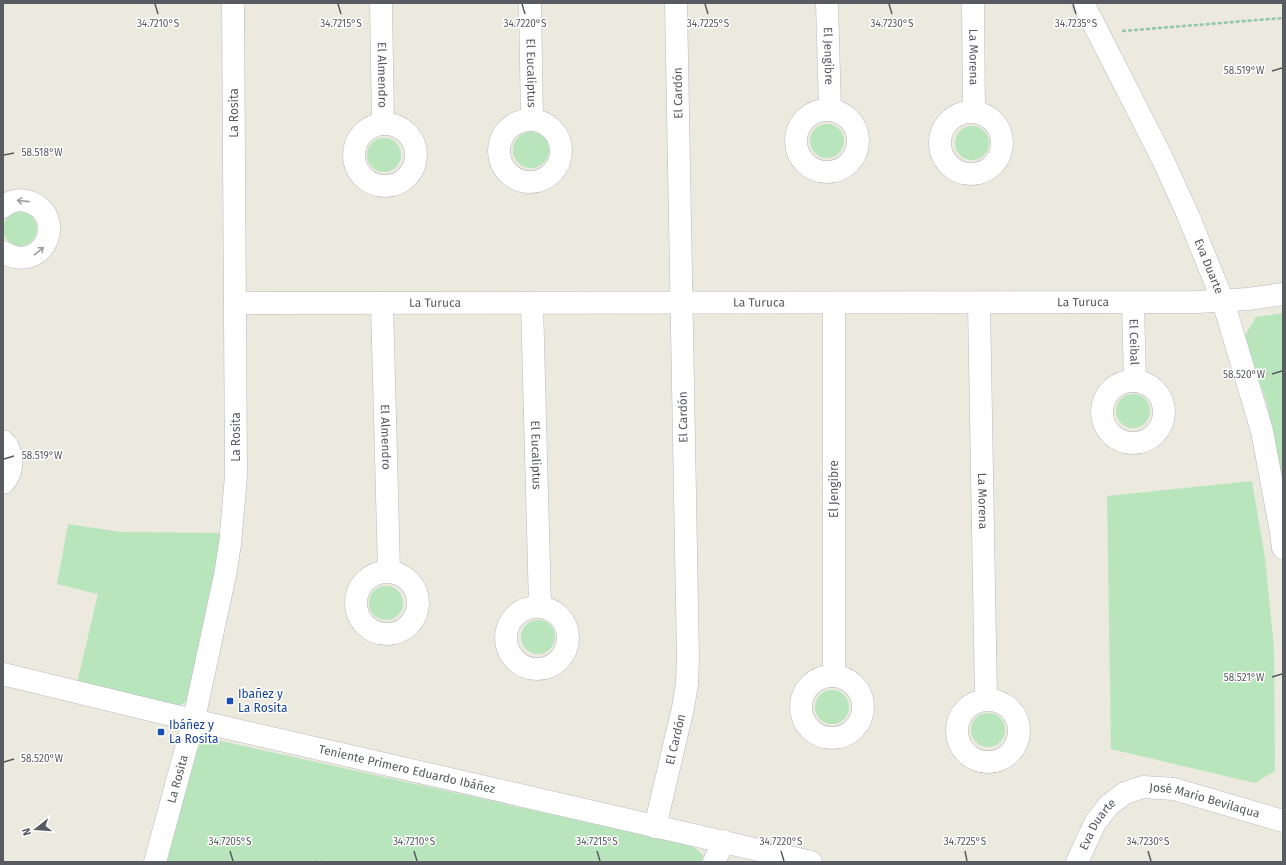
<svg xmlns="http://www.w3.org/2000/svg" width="1286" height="865" font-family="'Fira Sans',sans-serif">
  <rect width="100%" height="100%" fill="#eceade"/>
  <path fill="#b9e5bd" d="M810 141a17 17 0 1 1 34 0a17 17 0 1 1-34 0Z
    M955 143a17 17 0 1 1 34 0a17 17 0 1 1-34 0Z
    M513 150a18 18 0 1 1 36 0a18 18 0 1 1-36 0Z
    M367 155a17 17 0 1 1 34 0a17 17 0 1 1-34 0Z
    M3 229a17 17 0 1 1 34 0a17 17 0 1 1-34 0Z
    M 1283,313 L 1283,486 L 1267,404 L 1244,337 L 1256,317 Z
    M1116 411a17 17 0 1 1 34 0a17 17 0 1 1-34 0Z
    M 1252,481 L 1265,558 L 1274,647 L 1275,771 L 1255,783 L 1111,749 L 1107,496 Z
    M 68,524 L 121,532 L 222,533 L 192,695 L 184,703 L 178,706 L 77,683 L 98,594 L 57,584 Z
    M369 603a17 17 0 1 1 34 0a17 17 0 1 1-34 0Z
    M521 637a17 17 0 1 1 34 0a17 17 0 1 1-34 0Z
    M815 707a17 17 0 1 1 34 0a17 17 0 1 1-34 0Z
    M971 730a17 17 0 1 1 34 0a17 17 0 1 1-34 0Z
    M 202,740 L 217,740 L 685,844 L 695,848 L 703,855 L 702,862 L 164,862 L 194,757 Z"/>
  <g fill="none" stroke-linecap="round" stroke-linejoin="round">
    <g stroke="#b7b9bf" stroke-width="23">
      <g id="street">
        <path id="s1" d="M 381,3 L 383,124"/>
        <path id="s2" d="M 530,3 L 532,120"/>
        <path id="s3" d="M 827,3 L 830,110"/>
        <path id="s4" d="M 973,3 L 974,112"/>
        <path id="s5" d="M 1083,3 L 1162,158 L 1188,215 L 1223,301 L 1262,431 L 1281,532 L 1283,548"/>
        <circle cx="827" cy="141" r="31"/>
        <circle cx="971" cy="143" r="31"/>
        <circle cx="530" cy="151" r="31"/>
        <circle cx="385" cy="155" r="31"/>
        <path d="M 3,207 C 9,201 19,199 26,201 C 70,212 45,277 3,252"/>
        <path id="s6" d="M 235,303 L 1198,302 L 1248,299 L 1283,294"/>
        <path id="s7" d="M 382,303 L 389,571"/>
        <path id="s8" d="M 532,303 L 540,606"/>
        <path id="s9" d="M 979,303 L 986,699"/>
        <path id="s10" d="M 1133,303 L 1135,381"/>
        <circle cx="1133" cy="412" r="31"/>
        <path d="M 3,441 C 14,451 14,473 3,483"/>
        <circle cx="387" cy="603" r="31"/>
        <circle cx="537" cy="638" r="31"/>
        <circle cx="832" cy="707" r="31"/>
        <path d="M 834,676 L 834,303"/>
        <circle cx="988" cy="731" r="31"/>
        <path id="s11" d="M 655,827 L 683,708 L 687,684 L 688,658 L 676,3"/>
        <path id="s12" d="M 155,862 L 194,719 L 225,575 L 230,544 L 236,476 L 233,3"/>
        <path d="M 714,862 L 724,841"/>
      </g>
    </g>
    <g stroke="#b8bbc2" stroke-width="23">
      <g id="secondary">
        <path id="s13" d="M 3,674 L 167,714 L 811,862"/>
        <path id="s14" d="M 1077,862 L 1095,823 L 1109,805 L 1125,793 L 1143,787 L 1174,789 L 1283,821"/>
      </g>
    </g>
    <path stroke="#92c6a6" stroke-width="2.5" stroke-dasharray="4 2" stroke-linecap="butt" d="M 1122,31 L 1283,18
      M 314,862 L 322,862"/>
    <use href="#street" stroke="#fff" stroke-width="22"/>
    <use href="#secondary" stroke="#fff" stroke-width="22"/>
  </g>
  <defs><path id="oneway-shaft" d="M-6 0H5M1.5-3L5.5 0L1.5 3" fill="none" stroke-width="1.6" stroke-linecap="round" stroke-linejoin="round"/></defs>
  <g stroke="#9b9da0">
    <use href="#oneway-shaft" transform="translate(23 201) rotate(-174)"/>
    <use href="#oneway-shaft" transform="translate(39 251) rotate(-39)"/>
  </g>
  <path fill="none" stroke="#585b61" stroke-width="1.5" d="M 155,4 L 158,14M 338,4 L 341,14M 522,4 L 525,14M 705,4 L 708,14M 889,4 L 892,14M 1073,4 L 1076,14M 1272,71 L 1282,68M 4,155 L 14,153M 1272,374 L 1282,371M 4,459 L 14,456M 1272,677 L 1282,674M 4,762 L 14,759M 230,851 L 233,861M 414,851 L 417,861M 597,851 L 600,861M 781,851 L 784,861M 965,851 L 967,861M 1148,851 L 1151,861"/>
  <g fill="#1a4fb4" stroke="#fff" stroke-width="1.5">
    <rect x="226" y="697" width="8" height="8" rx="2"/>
    <rect x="157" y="728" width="8" height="8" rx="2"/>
  </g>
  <g text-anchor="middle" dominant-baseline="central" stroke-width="3" stroke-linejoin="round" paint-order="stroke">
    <g font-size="12" fill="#585b61" stroke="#fff">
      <text stroke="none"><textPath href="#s3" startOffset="53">El Jengibre</textPath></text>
      <text stroke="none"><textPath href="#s4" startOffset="54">La Morena</textPath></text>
      <text stroke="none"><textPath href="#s2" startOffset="70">El Eucaliptus</textPath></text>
      <text stroke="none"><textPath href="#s1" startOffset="72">El Almendro</textPath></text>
      <text transform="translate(678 93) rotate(-91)">El Cardón</text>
      <text transform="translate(234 113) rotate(-90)">La Rosita</text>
      <text stroke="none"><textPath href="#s5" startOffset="292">Eva Duarte</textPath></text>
      <text stroke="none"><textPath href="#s6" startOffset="200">La Turuca</textPath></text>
      <text stroke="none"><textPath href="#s6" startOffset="524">La Turuca</textPath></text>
      <text stroke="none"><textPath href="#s6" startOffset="848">La Turuca</textPath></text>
      <text stroke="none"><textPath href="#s10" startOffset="39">El Ceibal</textPath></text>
      <text transform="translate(683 417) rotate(-91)">El Cardón</text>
      <text transform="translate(236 437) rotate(-90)">La Rosita</text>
      <text stroke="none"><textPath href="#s7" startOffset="134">El Almendro</textPath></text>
      <text stroke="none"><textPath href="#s8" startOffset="152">El Eucaliptus</textPath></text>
      <text transform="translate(834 489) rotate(-90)">El Jengibre</text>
      <text stroke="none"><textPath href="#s9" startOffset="198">La Morena</textPath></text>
      <text stroke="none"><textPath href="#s11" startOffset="90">El Cardón</textPath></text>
      <text stroke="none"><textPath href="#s13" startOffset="415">Teniente Primero Eduardo Ibáñez</textPath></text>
      <text stroke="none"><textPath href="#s12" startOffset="86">La Rosita</textPath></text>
      <text stroke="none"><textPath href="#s14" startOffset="168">José Mario Bevilaqua</textPath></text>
      <text stroke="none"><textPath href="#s14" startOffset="43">Eva Duarte</textPath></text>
    </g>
    <g font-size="12" fill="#164399" stroke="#fff" text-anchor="start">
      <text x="238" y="694">Ibañez y<tspan x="238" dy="14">La Rosita</tspan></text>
      <text x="169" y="725">Ibáñez y<tspan x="169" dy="14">La Rosita</tspan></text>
    </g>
  </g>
  <g font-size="10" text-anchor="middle" fill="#585b61" stroke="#fff" stroke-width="3" stroke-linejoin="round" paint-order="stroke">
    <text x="158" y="27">34.7210°S</text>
    <text x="341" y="27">34.7215°S</text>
    <text x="525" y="27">34.7220°S</text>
    <text x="708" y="27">34.7225°S</text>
    <text x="892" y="27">34.7230°S</text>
    <text x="1076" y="27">34.7235°S</text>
    <text x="1244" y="74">58.519°W</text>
    <text x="42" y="156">58.518°W</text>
    <text x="1244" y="378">58.520°W</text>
    <text x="42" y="459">58.519°W</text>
    <text x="1244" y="681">58.521°W</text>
    <text x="42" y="762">58.520°W</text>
    <text x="230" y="845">34.7205°S</text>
    <text x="414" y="845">34.7210°S</text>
    <text x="597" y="845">34.7215°S</text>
    <text x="781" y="845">34.7220°S</text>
    <text x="965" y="845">34.7225°S</text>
    <text x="1148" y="845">34.7230°S</text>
  </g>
  <rect width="1286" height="865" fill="none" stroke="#585b61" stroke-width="8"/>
  <g transform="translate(36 829) rotate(253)" stroke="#ffffff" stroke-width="3" paint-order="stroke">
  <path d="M0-3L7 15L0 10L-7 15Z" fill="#585b61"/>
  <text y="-6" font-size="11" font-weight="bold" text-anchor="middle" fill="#585b61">N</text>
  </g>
</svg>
